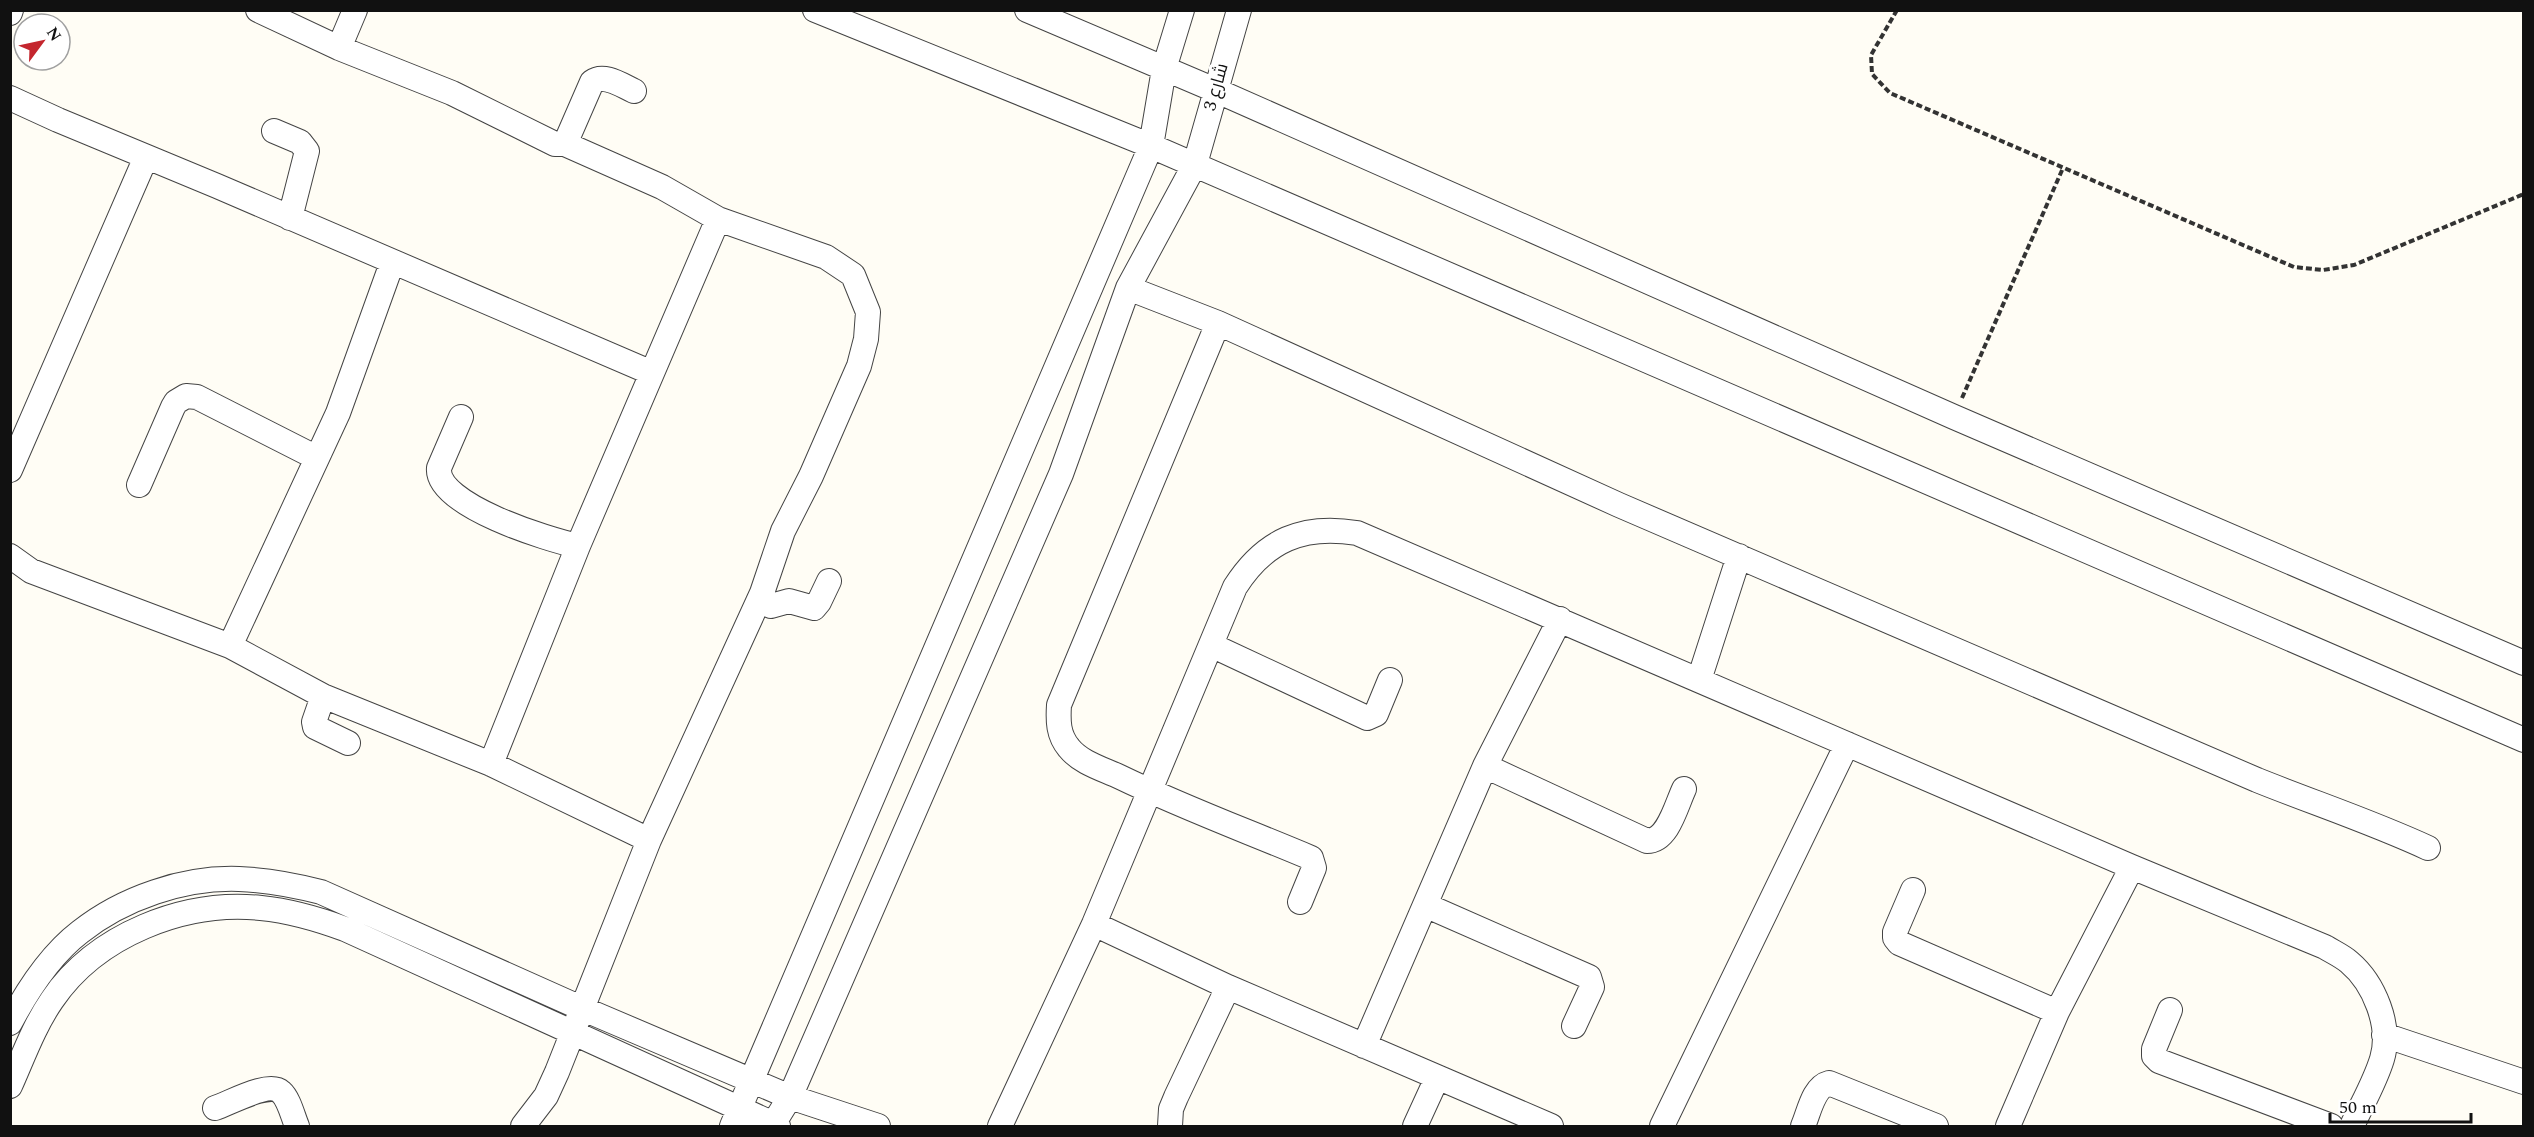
<svg xmlns="http://www.w3.org/2000/svg" width="2534" height="1137" font-family="Spectral,Cairo,serif">
  <rect width="100%" height="100%" fill="#fffdf5"/>
  <g fill="none" stroke-linecap="round" stroke-linejoin="round">
    <g stroke="#444" stroke-width="26">
      <path id="minor" d="M 258,10 L 339,48 L 452,93 L 555,144 L 565,144 L 662,187 L 718,219 L 826,257 L 853,275 L 868,312 L 866,339 L 859,366 L 811,476 L 783,531 L 762,593 L 649,840 L 557,1072 L 546,1096 L 523,1126
        M 815,10 L 1151,146 L 2524,740
        M 1027,10 L 1215,90 L 1954,417 L 2524,663
        M 10,13 L 11,10
        M 339,48 L 355,10
        M 10,98 L 58,120 L 217,186 L 652,373
        M 274,131 L 300,142 L 307,151 L 290,218
        M 565,144 L 592,82 C 604,73 621,85 634,91
        M 1128,288 L 1218,323 L 1619,505 L 2257,780 C 2314,803 2372,822 2428,848
        M 1218,323 L 1059,705 C 1058,721 1058,735 1069,748 C 1081,763 1103,769 1120,777 C 1182,807 1247,831 1311,858 L 1314,868 L 1300,902
        M 461,417 L 439,468 C 435,505 549,540 578,546
        M 10,470 L 146,157
        M 139,485 L 173,407 L 176,402 L 186,396 L 197,397 L 317,458
        M 10,556 L 31,571 L 230,646 L 323,696 L 491,764 L 649,840
        M 762,593 L 765,603 L 771,606 L 789,601 L 814,608 L 819,602 L 829,581
        M 1211,645 L 1367,718 L 1376,714 L 1390,680
        M 230,646 L 338,413 L 392,263
        M 1699,680 L 1739,556
        M 323,696 L 314,722 L 315,727 L 348,743
        M 491,764 L 578,546 L 718,219
        M 1485,766 L 1647,841 C 1668,841 1676,806 1684,789
        M 1913,890 L 1895,932 L 1895,938 L 1899,943 L 2057,1012
        M 1425,905 L 1589,977 L 1592,987 L 1574,1026
        M 1094,924 L 1228,987 L 1551,1126
        M 2170,1010 L 2154,1049 L 2154,1056 L 2159,1061 L 2331,1126
        M 10,1023 C 28,989 50,955 80,932 C 123,898 184,877 239,879 C 267,880 294,885 321,892 L 581,1008 L 790,1097 L 878,1126
        M 2384,1035 L 2524,1082
        M 1364,1046 L 1485,766 L 1560,619
        M 10,1086 C 23,1057 34,1026 52,1000 C 96,935 184,900 261,908 C 291,911 318,919 345,929 L 778,1126
        M 215,1108 C 230,1103 269,1081 281,1092 C 289,1099 293,1117 297,1126
        M 732,1126 L 1151,146 L 1164,69 L 1182,10
        M 772,1126 L 790,1097 L 1061,474 L 1128,288 L 1195,164 L 1239,10
        M 1000,1126 L 1094,924 L 1235,587 C 1265,540 1303,524 1357,533 L 2132,867 L 2325,947 C 2333,952 2342,956 2349,962 C 2374,983 2392,1026 2382,1059 C 2375,1082 2362,1104 2352,1126
        M 1170,1126 L 1171,1109 L 1176,1097 L 1228,987
        M 1415,1126 L 1437,1078
        M 1662,1126 L 1847,744
        M 1803,1126 C 1809,1113 1813,1087 1829,1083 L 1936,1126
        M 2008,1126 L 2057,1012 L 2132,867"/>
    </g>
    <path stroke="#333" stroke-width="4" stroke-dasharray="6 3" stroke-linecap="butt" d="M 1897,10 L 1871,55 L 1872,74 L 1890,93 L 2294,267 L 2323,270 L 2354,265 L 2524,194
      M 1962,398 L 2063,168"/>
    <use href="#minor" stroke="#fff" stroke-width="24"/>
  </g>
  <g text-anchor="middle" dominant-baseline="central" stroke-width="6" stroke-linejoin="round" paint-order="stroke">
    <g font-size="18" fill="#111" stroke="#fff">
      <text transform="translate(1216 87) rotate(-74)">شارع 3</text>
    </g>
  </g>
  <rect width="2534" height="1137" fill="none" stroke="#111111" stroke-width="24"/>
  <g transform="translate(42 42) rotate(57)"><circle r="28" fill="#ffffff" stroke="#a0a0a0" stroke-width="1.5"/>
  <path d="M0-4.5L10 22L0 15L-10 22Z" fill="#c4262e"/>
  <text y="-9" font-size="16" font-weight="bold" text-anchor="middle" fill="#111111">N</text>
  </g>
  <path d="M2330 1113v9h141v-9" fill="none" stroke="#111111" stroke-width="3"/>
  <text x="2339" y="1113" font-size="18" fill="#111111" stroke="#ffffff" stroke-width="4.5" paint-order="stroke">50 m</text>
</svg>
